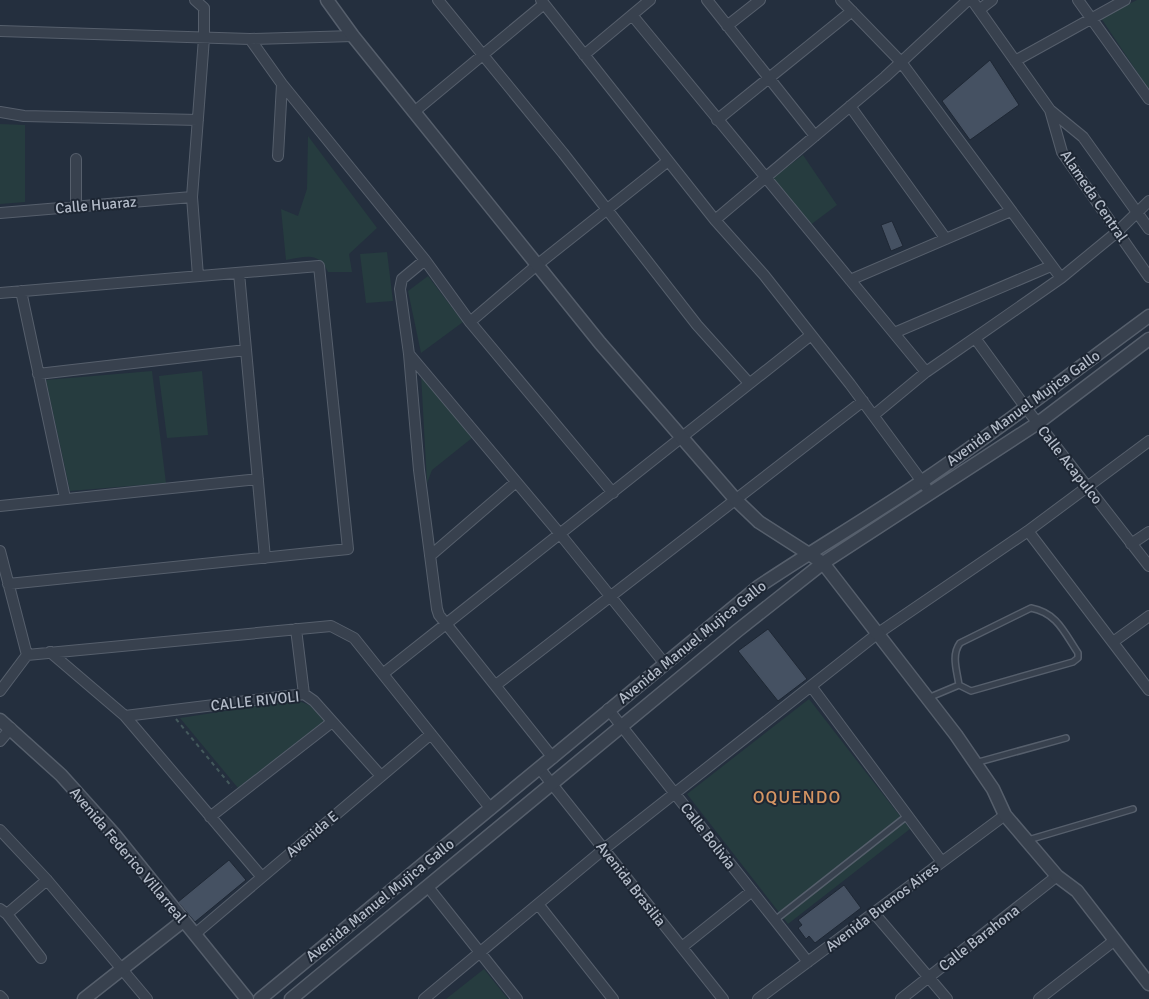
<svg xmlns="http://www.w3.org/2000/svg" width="1149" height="999" font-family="Signika,sans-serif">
  <rect width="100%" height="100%" fill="#242f3e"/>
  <path fill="#263c3f" d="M 1137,0 L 1149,0 L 1149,90 L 1101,18 Z
    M 0,124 L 25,125 L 25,202 L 0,204 Z
    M 308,136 L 377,228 L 349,254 L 352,272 L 328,272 C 318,251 307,257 286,260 L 281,209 L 298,216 L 307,189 Z
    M 803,155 L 837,205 L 809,226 L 771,179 Z
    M 387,252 L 393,301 L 366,303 L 360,254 Z
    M 428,276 L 463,322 L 421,353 L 408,291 Z
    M 152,371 L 166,483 L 70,491 L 46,380 Z
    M 202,371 L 208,435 L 167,438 L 159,376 Z
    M 421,374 L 472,438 L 432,470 L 427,483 Z
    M 809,699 L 910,829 L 788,924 L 687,794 Z
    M 297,700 L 311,706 L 324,721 L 238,788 L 180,718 Z
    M 484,969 L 508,999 L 446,999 Z"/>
  <path fill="#455162" stroke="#1f2835" d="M 990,60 L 1019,105 L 970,140 L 942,101 Z
    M 892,221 L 903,246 L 891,251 L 881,225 Z
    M 768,629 L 807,679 L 778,701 L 738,651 Z
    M 229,860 L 246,880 L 195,922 L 178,902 Z
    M 844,885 L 861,908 L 815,943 L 809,936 L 806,939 L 798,928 L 802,925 L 798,920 Z"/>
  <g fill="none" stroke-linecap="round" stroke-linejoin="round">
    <g stroke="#565f6c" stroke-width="8">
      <path id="service" d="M 928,698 L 959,685 L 971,691 L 1073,662 L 1078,658 L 1078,653 C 1064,632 1057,613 1031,608 L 960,643 C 951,655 957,671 959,685
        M 975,763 L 1066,738
        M 1028,840 L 1133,809
        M 775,920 L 907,816"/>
    </g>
    <g stroke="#565f6c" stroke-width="12">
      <path id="minor" d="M 195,0 L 204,8 L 204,38 L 192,197 L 198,276
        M 438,0 L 563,153 L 697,325 L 749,383
        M 541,0 L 715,220 L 764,275 L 850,384 L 926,487
        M 707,0 L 815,136
        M 841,0 L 901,62 L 1061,278
        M 972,0 L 1050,110 L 1083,137 L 1149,229
        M 1078,0 L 1149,99
        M 979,10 L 992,0
        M 632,15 L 926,372
        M 727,26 L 760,0
        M 0,31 L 250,39 L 353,36
        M 250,39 L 282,84 L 425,260 L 470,322 L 613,493
        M 584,55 L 650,0
        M 1015,61 L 1125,0
        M 850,106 L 946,239
        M 1050,110 L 1062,152 L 1149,277
        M 0,112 L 24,116 L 198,120
        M 414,112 L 544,4
        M 717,120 L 852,11
        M 278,156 L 282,84
        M 76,207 L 76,159
        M 0,213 L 192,197
        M 715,220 L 885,77 L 968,0
        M 425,260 L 402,279 L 400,289 L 409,354 L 419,470 L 437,609 L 439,615 L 553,758
        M 239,273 L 265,558
        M 850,280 L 1011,211
        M 21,291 L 65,498
        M 0,293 L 319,266 L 348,549 L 8,584
        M 470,322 L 537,265 L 668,161
        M 894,333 L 1051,266
        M 975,338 L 1026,408 L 1149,566
        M 409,354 L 560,534 L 665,664
        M 38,374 L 246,350
        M 874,415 L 926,372 L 1061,278 L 1117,232 L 1149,201
        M 0,506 L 258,479
        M 1028,531 L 1149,690
        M 1131,544 L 1149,532
        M 0,551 L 27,655
        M 430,556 L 516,482
        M 296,629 L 304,694
        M 1113,642 L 1149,616
        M 50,652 L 125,716 L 261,876
        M 384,673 L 811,335
        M 496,685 L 863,401
        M 811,686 L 942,862
        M 0,691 L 27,655 L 331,626 L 354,638 L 491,809
        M 608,709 L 808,962
        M 125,716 L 304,694 L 314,701 L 381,776
        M 0,741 L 11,728
        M 540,769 L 723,999
        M 210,817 L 332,722
        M 0,830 L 47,880 L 147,999
        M 428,887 L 517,999
        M 538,904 L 613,999
        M 0,909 L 7,914 L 41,958
        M 874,913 L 947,999
        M 7,914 L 47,880
        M 195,934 L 431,734
        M 682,947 L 752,891
        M 0,996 L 3,999
        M 424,999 L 604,849 L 877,634 L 1028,531 L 1149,441
        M 758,999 L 1005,815
        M 901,999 L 1057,876
        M 1039,999 L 1115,940"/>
    </g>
    <g stroke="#565f6c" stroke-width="15">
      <path id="tertiary" d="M 327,0 L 353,36 L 600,343 L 736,500 L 759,522 L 823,563 L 956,735 L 993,789 L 1005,815 L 1057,876 L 1077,891 L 1149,984
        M 0,720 L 61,775 L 114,834 L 247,999
        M 84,999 L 183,921
        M 260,999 L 758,587 C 813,550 870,517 924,480 C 1001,428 1074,371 1149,316
        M 291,999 L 737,631 L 823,563 L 1038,423 L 1149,339"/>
    </g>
    <path stroke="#44595c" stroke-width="2" stroke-dasharray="4 4" stroke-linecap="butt" d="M 176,719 L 232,787"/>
    <use href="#service" stroke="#38414e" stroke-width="5"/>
    <use href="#minor" stroke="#38414e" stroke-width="10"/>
    <use href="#tertiary" stroke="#38414e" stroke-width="12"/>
  </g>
  <g text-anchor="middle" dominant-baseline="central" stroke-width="4" stroke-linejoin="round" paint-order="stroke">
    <g font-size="15" fill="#b4bcc9" stroke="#1d2633">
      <text transform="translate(1094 196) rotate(56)">Alameda Central</text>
      <text transform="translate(96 205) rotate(-5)">Calle Huaraz</text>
      <text transform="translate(1023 408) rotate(-36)">Avenida Manuel Mujica Gallo</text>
      <text transform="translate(1070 465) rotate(52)">Calle Acapulco</text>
      <text transform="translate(692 642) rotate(-39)">Avenida Manuel Mujica Gallo</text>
      <text transform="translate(255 701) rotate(-6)">CALLE RIVOLI</text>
      <text transform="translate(312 834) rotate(-40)">Avenida E</text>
      <text transform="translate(708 836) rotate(52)">Calle Bolivia</text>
      <text transform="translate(128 855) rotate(50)">Avenida Federico Villarreal</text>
      <text transform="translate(631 884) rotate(52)">Avenida Brasilia</text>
      <text transform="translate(380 900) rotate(-39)">Avenida Manuel Mujica Gallo</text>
      <text transform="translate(882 907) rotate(-37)">Avenida Buenos Aires</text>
      <text transform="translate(979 938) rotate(-38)">Calle Barahona</text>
    </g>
    <g font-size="18" letter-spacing="1" fill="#d59563" stroke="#1d2633">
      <text x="797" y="797">OQUENDO</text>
    </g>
  </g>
</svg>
